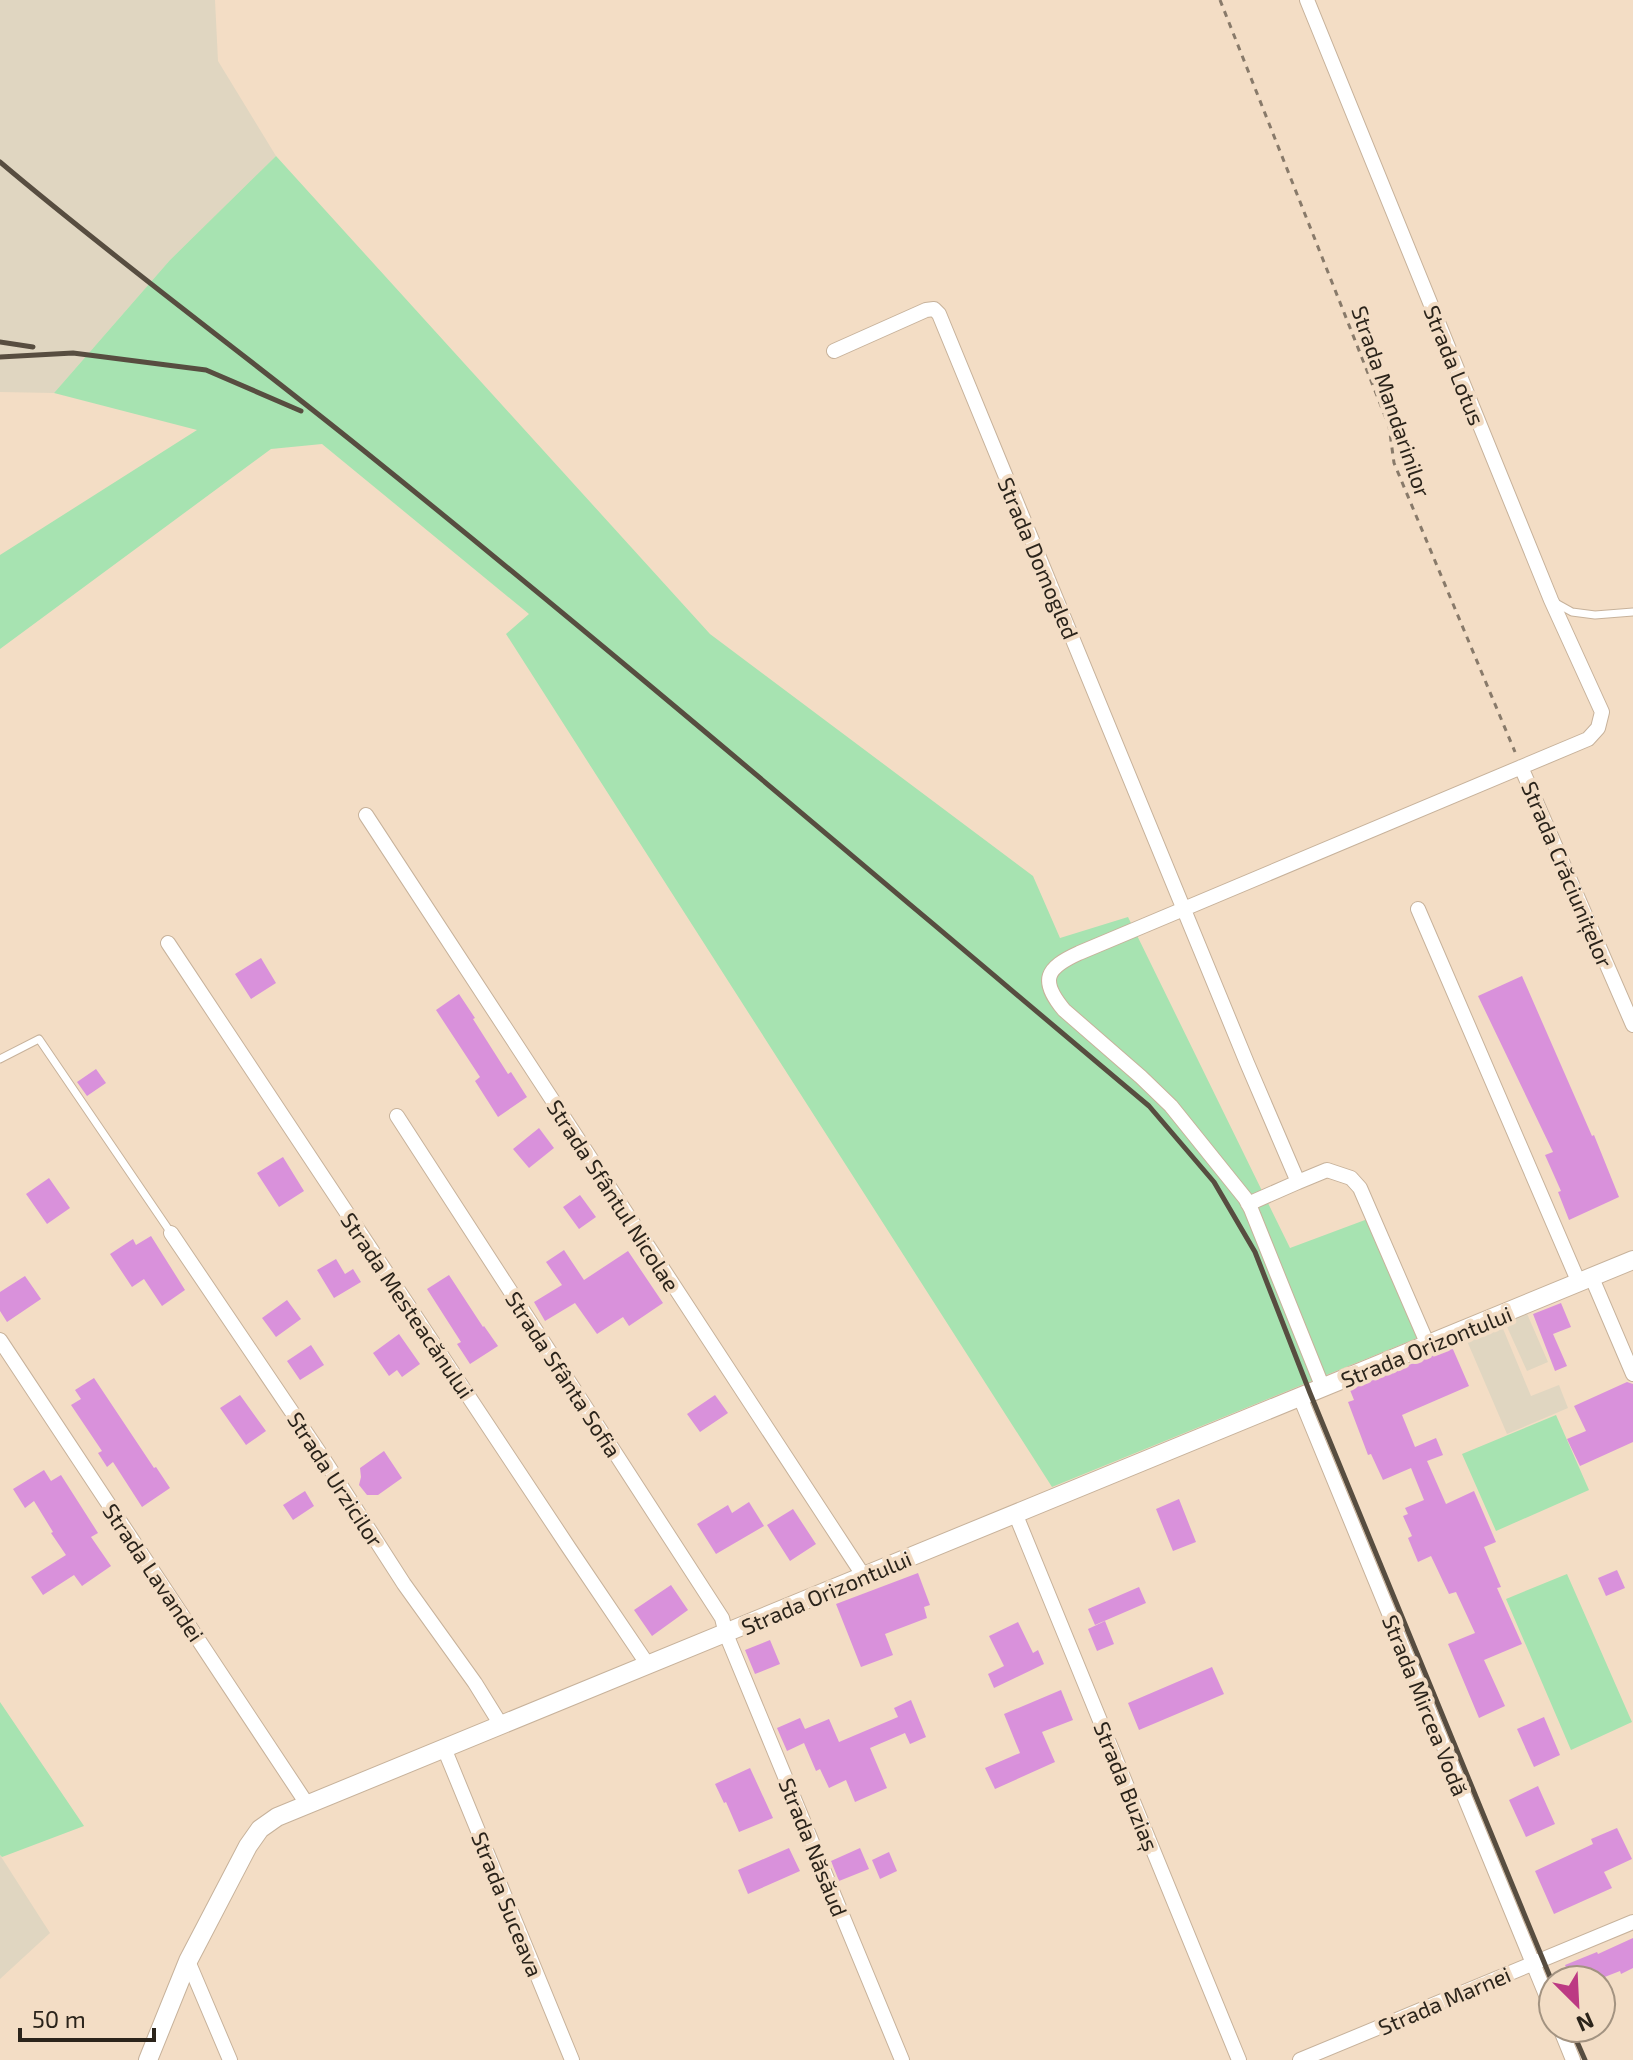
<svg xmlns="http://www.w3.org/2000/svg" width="1633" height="2060" font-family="'Exo 2',sans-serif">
  <rect width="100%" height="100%" fill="#f3ddc5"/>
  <path fill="#e0d6c1" d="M 0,0 L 215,0 L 218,61 L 276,156 L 170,260 L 54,393 L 0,392 Z
    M 1525,1309 L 1548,1362 L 1527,1371 L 1503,1318 Z
    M 1499,1319 L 1531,1396 L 1559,1385 L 1568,1408 L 1507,1434 L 1464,1334 Z
    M 0,1855 L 50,1933 L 0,1979 Z"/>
  <path fill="#a7e3b1" d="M 276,156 L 710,634 L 1033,876 L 1060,938 L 1128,917 L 1290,1248 L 1373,1217 L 1422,1336 L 1052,1487 L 506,634 L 529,614 L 322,444 L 271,449 L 0,649 L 0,555 L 197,430 L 54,393 L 170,260 Z
    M 1556,1415 L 1589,1490 L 1496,1531 L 1462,1454 Z
    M 1567,1574 L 1632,1722 L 1571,1750 L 1506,1599 Z
    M 0,1702 L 84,1826 L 2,1857 L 0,1855 Z"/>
  <path fill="#d991db" d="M 261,958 L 276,983 L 251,999 L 235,974 Z
    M 1522,976 L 1592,1136 L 1594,1135 L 1619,1197 L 1569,1220 L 1558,1192 L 1561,1191 L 1545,1155 L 1553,1152 L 1478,996 Z
    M 459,994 L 475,1018 L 473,1019 L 508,1074 L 511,1072 L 527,1097 L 498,1117 L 475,1081 L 480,1077 L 436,1010 Z
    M 96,1069 L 106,1083 L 87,1096 L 77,1082 Z
    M 539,1128 L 554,1148 L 529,1168 L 513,1149 Z
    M 283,1157 L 304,1191 L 279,1207 L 257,1173 Z
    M 49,1178 L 70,1208 L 47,1224 L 26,1194 Z
    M 580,1195 L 596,1217 L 579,1229 L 563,1207 Z
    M 151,1236 L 185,1290 L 162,1306 L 144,1279 L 132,1287 L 110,1254 L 133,1239 L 136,1245 Z
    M 564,1250 L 584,1280 L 628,1251 L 663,1303 L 629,1326 L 623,1317 L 597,1334 L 575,1303 L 545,1321 L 534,1302 L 562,1285 L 546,1262 Z
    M 336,1259 L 345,1274 L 353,1269 L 361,1282 L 334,1298 L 317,1270 Z
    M 449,1275 L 483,1327 L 484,1326 L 498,1346 L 470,1364 L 457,1344 L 461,1342 L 427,1289 Z
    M 25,1276 L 41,1299 L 7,1322 L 0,1311 L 0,1292 Z
    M 287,1300 L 301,1319 L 276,1337 L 262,1318 Z
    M 1561,1303 L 1571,1327 L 1553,1334 L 1567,1366 L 1555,1371 L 1533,1314 Z
    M 399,1334 L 420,1364 L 402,1377 L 397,1370 L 389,1376 L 373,1353 Z
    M 311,1345 L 324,1365 L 300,1380 L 287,1361 Z
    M 1452,1347 L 1469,1386 L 1402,1415 L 1415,1447 L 1436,1438 L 1443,1455 L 1427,1461 L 1446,1504 L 1474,1491 L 1496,1542 L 1484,1547 L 1501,1587 L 1497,1588 L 1522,1644 L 1484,1660 L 1505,1706 L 1479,1718 L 1448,1644 L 1475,1633 L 1456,1592 L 1449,1594 L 1431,1556 L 1418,1562 L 1408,1538 L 1412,1536 L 1403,1516 L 1408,1514 L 1405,1508 L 1424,1500 L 1411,1468 L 1383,1480 L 1371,1454 L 1368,1455 L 1348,1402 L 1354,1400 L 1350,1390 L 1354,1388 Z
    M 94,1378 L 154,1468 L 156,1467 L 170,1488 L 142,1507 L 113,1462 L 107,1467 L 98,1453 L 102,1451 L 71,1405 L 81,1399 L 75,1390 Z
    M 1627,1382 L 1633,1384 L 1633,1442 L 1580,1466 L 1567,1439 L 1586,1431 L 1574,1406 Z
    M 240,1395 L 266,1431 L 246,1445 L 220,1408 Z
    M 715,1395 L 728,1413 L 700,1432 L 687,1414 Z
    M 384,1451 L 402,1478 L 378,1495 L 367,1495 L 359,1485 L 361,1477 L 360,1468 Z
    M 44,1470 L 51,1481 L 61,1475 L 98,1533 L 91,1537 L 111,1566 L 82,1586 L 74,1575 L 43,1595 L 31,1577 L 66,1555 L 51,1533 L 53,1532 L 34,1501 L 25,1508 L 13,1489 Z
    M 305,1491 L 314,1506 L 293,1520 L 283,1505 Z
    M 1179,1499 L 1196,1542 L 1173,1551 L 1156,1509 Z
    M 749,1502 L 764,1526 L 716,1554 L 697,1524 L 728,1505 L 732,1513 Z
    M 793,1509 L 816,1544 L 790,1561 L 767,1525 Z
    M 1617,1570 L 1625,1588 L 1606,1596 L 1598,1578 Z
    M 918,1573 L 930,1605 L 924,1607 L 927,1618 L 885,1634 L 893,1655 L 861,1667 L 836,1604 Z
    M 671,1585 L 688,1610 L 652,1636 L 634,1610 Z
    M 1139,1587 L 1146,1603 L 1095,1625 L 1088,1609 Z
    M 1105,1621 L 1114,1644 L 1097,1651 L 1088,1629 Z
    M 1018,1622 L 1033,1653 L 1038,1650 L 1044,1664 L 994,1688 L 988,1674 L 1004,1666 L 989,1636 Z
    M 770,1640 L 780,1664 L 755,1674 L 745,1650 Z
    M 1212,1667 L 1224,1694 L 1139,1730 L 1128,1703 Z
    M 1061,1690 L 1073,1720 L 1042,1732 L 1055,1762 L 995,1789 L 985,1768 L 1020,1753 L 1004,1714 Z
    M 911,1700 L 926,1737 L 910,1744 L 905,1733 L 870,1748 L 887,1788 L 855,1802 L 846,1780 L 829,1788 L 820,1769 L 816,1771 L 804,1743 L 787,1751 L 777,1728 L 800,1718 L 805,1729 L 829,1719 L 839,1742 L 898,1717 L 894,1708 Z
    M 1544,1717 L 1560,1755 L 1534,1767 L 1517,1729 Z
    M 750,1768 L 773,1818 L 739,1832 L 726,1802 L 724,1803 L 715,1784 Z
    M 1538,1786 L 1555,1824 L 1526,1837 L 1509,1800 Z
    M 1617,1828 L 1632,1859 L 1604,1872 L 1612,1888 L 1554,1914 L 1535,1871 L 1593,1844 L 1591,1839 Z
    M 789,1848 L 800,1871 L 748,1894 L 738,1870 Z
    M 860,1848 L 869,1869 L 839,1881 L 831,1861 Z
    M 889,1852 L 897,1871 L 880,1879 L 872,1860 Z
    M 1633,1938 L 1633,1968 L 1621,1974 L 1620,1971 L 1597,1980 L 1571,1980 L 1565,1965 L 1597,1952 L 1598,1954 Z"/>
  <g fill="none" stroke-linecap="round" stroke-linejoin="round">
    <g stroke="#c7b29b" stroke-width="9">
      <path id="service" d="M 1554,602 L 1572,612 L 1595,615 L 1633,612
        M 0,1059 L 39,1039 L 171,1233"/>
    </g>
    <g stroke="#c7b29b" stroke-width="16">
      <path id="minor" d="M 1307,0 L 1551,600 L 1602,712 L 1598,728 L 1588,739 L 1079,953 C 1046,968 1039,980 1064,1010 L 1141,1077 L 1171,1106 L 1245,1198 L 1251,1209 L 1323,1388
        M 834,351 L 926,310 L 934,309 L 939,314 L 1247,1063 L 1298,1182 L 1327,1170 L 1351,1178 L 1360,1188 L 1428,1345
        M 1521,767 L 1633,1025
        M 366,815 L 863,1575
        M 1418,909 L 1579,1283
        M 168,943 L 569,1548 L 648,1665
        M 397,1116 L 722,1618 L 726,1634 L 902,2060
        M 1248,1204 L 1298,1182
        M 171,1233 L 323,1458 L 404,1584 L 475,1683 L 501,1725
        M 1592,1278 L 1633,1374
        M 0,1340 L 307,1804
        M 1300,1397 L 1553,2012
        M 1015,1513 L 1239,2060
        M 444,1748 L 572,2060
        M 188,1961 L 230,2060
        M 1560,2028 L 1573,2060
        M 1300,2060 L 1633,1922"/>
    </g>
    <g stroke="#c7b29b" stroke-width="20">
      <path id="tertiary" d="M 148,2060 L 188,1961 L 248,1846 L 260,1829 L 277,1817 L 1633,1260"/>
    </g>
    <path stroke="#887a6a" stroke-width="3" stroke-dasharray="6 6" stroke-linecap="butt" d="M 1220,0 L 1389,426 L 1394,463 L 1515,752"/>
    <use href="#service" stroke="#fff" stroke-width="7"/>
    <use href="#minor" stroke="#fff" stroke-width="14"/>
    <use href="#tertiary" stroke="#fff" stroke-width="18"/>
    <path stroke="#574d40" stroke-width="5" d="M 0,162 C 118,262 243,353 363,450 C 629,664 888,887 1149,1106 L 1214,1182 L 1255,1252 L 1310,1393 L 1553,1984
      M 0,342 L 33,347
      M 0,357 L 73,353 L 206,370 L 301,411
      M 1571,2028 L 1585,2060"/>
  </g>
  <g text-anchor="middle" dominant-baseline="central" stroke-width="8" stroke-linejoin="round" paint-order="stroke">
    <g font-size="22" fill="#2b241b" stroke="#f3ddc5">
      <text transform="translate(1455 365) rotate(68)">Strada Lotus</text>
      <text transform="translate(1392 401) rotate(71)">Strada Mandarinilor</text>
      <text transform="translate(1039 558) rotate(67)">Strada Domogled</text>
      <text transform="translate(1568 874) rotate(67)">Strada Crăciunițelor</text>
      <text transform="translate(614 1195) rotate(57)">Strada Sfântul Nicolae</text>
      <text transform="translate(408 1305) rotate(56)">Strada Mesteacănului</text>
      <text transform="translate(1426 1346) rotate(-22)">Strada Orizontului</text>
      <text transform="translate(564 1374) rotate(57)">Strada Sfânta Sofia</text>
      <text transform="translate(336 1479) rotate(57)">Strada Urzicilor</text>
      <text transform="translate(154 1572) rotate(56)">Strada Lavandei</text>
      <text transform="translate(826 1592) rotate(-23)">Strada Orizontului</text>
      <text transform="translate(1426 1705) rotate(68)">Strada Mircea Vodă</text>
      <text transform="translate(1127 1786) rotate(68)">Strada Buziaș</text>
      <text transform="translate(814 1847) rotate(68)">Strada Năsăud</text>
      <text transform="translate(508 1904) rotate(68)">Strada Suceava</text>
      <text transform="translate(1444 2000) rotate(-23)">Strada Marnei</text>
    </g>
  </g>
  <g transform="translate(1577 2004) rotate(156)"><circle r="38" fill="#f3ddc5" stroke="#a39381" stroke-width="2"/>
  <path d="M0-6L14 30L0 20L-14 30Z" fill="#bc3a83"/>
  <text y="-12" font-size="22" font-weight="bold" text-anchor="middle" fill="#2b241b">N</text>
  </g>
  <path d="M20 2028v12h134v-12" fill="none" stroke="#2b241b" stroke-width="4"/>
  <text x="32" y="2028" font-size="24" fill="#2b241b" stroke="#f3ddc5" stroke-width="6" paint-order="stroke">50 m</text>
</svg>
